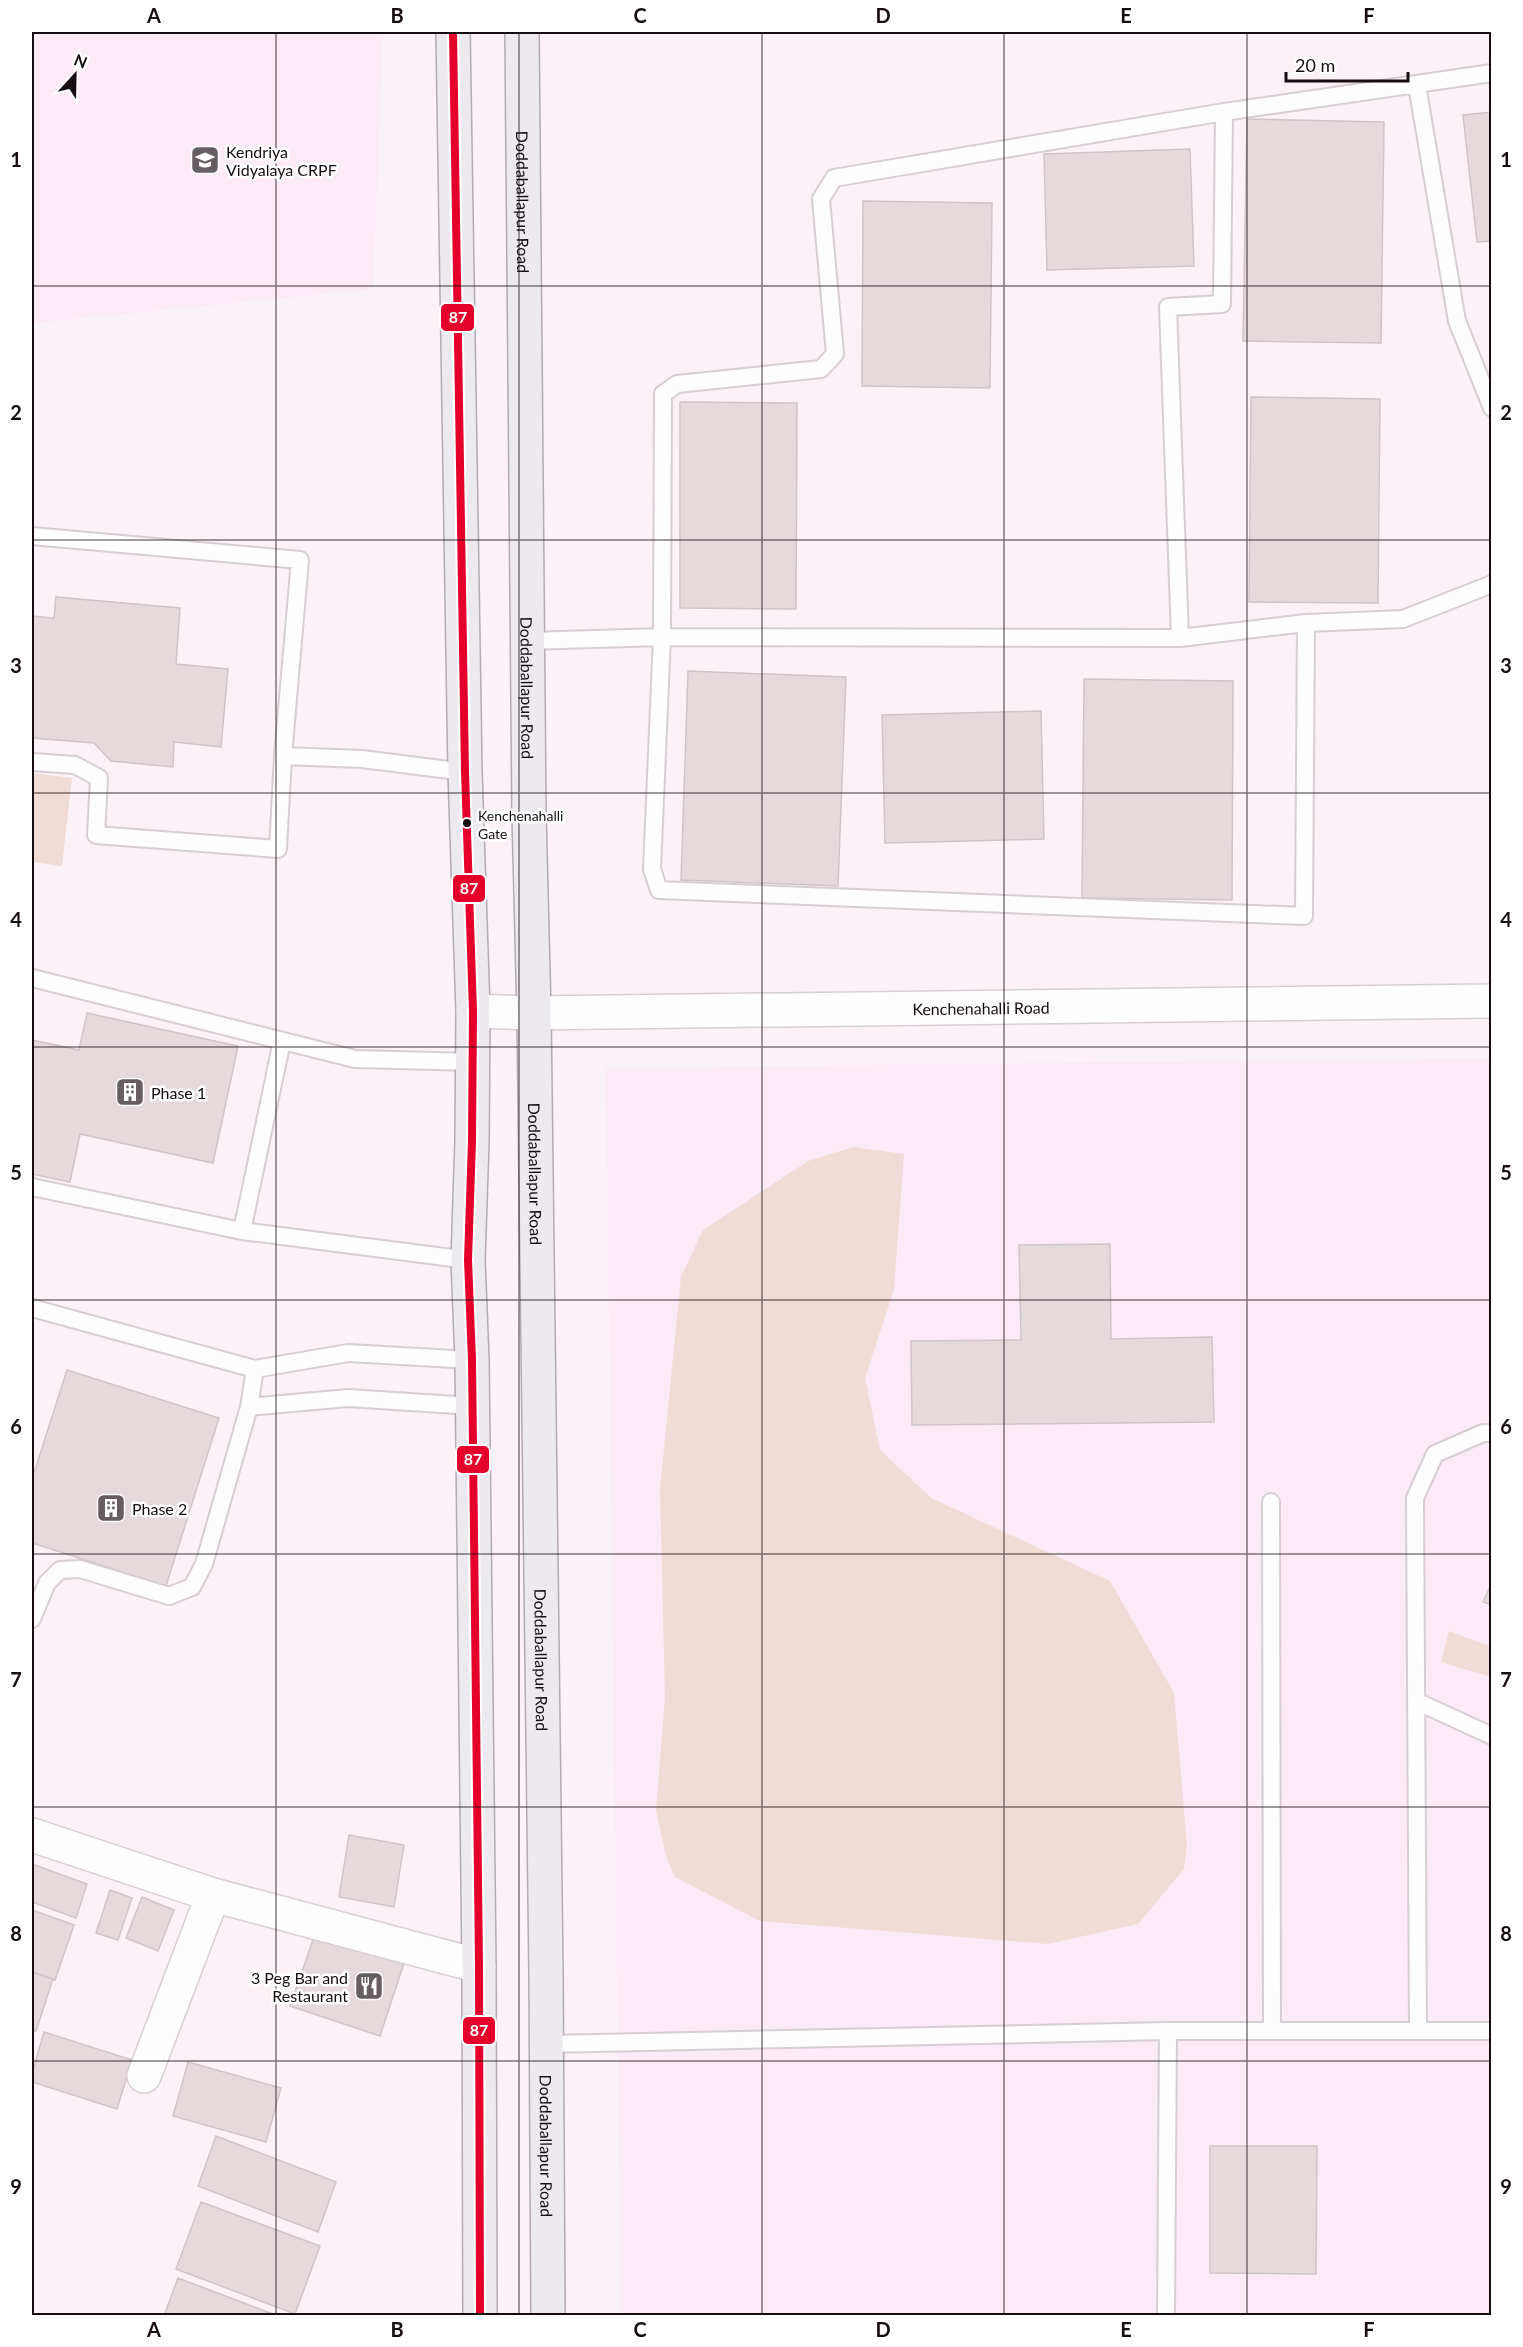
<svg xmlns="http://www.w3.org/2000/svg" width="1523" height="2347" font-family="Lato,sans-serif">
  <rect width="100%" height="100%" fill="#faf2f7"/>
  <path fill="#fceaf6" d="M 32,32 L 383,32 L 373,289 L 32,323 Z
    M 1491,1058 L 1491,2315 L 621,2315 L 606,1068 Z"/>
  <path fill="#f1dbd6" d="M 32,773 L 72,778 L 62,866 L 32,862 Z
    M 853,1147 L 904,1154 L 894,1289 L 865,1378 L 880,1450 L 931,1498 L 1110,1581 L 1174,1693 L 1187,1846 L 1184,1869 L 1138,1924 L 1048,1944 L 760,1921 L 675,1877 L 666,1856 L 656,1810 L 665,1698 L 660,1489 L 681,1277 L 703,1230 L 808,1161 Z
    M 1449,1631 L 1491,1647 L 1491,1677 L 1441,1662 Z"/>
  <path fill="#e5d9db" stroke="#cec5c8" stroke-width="1.5" d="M 1492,112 L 1492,241 L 1477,242 L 1463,115 Z
    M 1247,119 L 1384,122 L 1381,343 L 1243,341 Z
    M 1190,149 L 1194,266 L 1047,270 L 1044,154 Z
    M 863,201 L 992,203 L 990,388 L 862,386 Z
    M 1251,397 L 1380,399 L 1378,603 L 1249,602 Z
    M 680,402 L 797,403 L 796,609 L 680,608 Z
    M 56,597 L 180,608 L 176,664 L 228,669 L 221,747 L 174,742 L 173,767 L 111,761 L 94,743 L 32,738 L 32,616 L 54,618 Z
    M 688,671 L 846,677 L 838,886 L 681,880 Z
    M 1084,679 L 1233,681 L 1232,900 L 1082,898 Z
    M 1041,711 L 1044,839 L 885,843 L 882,715 Z
    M 87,1013 L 238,1046 L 213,1163 L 80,1134 L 70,1182 L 32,1174 L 32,1040 L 79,1050 Z
    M 1110,1244 L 1111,1339 L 1212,1337 L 1214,1422 L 912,1425 L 911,1341 L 1021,1340 L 1019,1245 Z
    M 67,1370 L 219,1418 L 166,1586 L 32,1543 L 32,1472 L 34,1473 Z
    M 1492,1582 L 1492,1605 L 1483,1602 Z
    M 349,1835 L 404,1845 L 394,1907 L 339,1897 Z
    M 32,1864 L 87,1884 L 76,1918 L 32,1902 Z
    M 110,1890 L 132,1898 L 118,1940 L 96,1933 Z
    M 142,1897 L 174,1910 L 158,1951 L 126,1938 Z
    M 32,1910 L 74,1925 L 55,1980 L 32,1972 Z
    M 315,1934 L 404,1963 L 380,2036 L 290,2006 Z
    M 32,1972 L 53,1979 L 36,2031 L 32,2030 Z
    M 44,2032 L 132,2060 L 117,2109 L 32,2082 L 32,2073 Z
    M 188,2062 L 281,2088 L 266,2142 L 173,2116 Z
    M 216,2136 L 336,2182 L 318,2232 L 198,2186 Z
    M 1210,2146 L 1317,2146 L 1316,2274 L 1210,2273 Z
    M 201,2202 L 320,2246 L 295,2314 L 176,2269 Z
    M 178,2278 L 278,2316 L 164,2316 Z"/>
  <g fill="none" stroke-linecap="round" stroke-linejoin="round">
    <g stroke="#d6ced3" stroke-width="20">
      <path id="lane" d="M 1417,85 L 1457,321 L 1492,408
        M 32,536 L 300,560 L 283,756 L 362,759 L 465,772
        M 1306,623 L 1403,619 L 1492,584
        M 1180,638 L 1168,307 L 1222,304 L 1224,112
        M 527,641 L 662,637 L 1180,638 L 1306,623 L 1304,916 L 659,890 L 652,869 L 662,637 L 663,394 L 677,384 L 821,369 L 835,354 L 821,199 L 834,178 L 1224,112 L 1492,73
        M 32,762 L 75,765 L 99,778 L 96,835 L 278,849 L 283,756
        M 32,978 L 355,1059 L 473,1062
        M 32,1187 L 242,1231 L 468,1260
        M 242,1231 L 282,1041
        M 32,1308 L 255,1369 L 348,1353 L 472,1360
        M 249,1407 L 255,1369
        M 1271,1502 L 1272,2031
        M 32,1619 L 47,1583 L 60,1570 L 80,1569 L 169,1596 L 192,1587 L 204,1564 L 249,1407 L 348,1398 L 472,1406
        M 1416,1701 L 1492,1736
        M 1418,2031 L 1415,1498 L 1435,1454 L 1483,1433 L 1492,1433
        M 547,2044 L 1168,2031 L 1492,2031
        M 1166,2316 L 1168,2031"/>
    </g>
    <g stroke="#d6ced3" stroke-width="36">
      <g id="street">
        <path id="s1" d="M 473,1011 L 534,1013 L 1492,1001"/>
        <path d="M 32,1835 L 213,1895 L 479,1966"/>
        <path d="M 144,2076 L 213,1895"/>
      </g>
    </g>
    <g stroke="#b2aab5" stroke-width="36">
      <g id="primary">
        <path d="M 453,32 L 465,772 L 473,1011 L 472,1141 L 468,1260 L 472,1360 L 479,1966 L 480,2316"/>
        <path id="s2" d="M 522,32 L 529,814 L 534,1013 L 546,1974 L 548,2316"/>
      </g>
    </g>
    <use href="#lane" stroke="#fefdfe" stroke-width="16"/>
    <use href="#street" stroke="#fefdfe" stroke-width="33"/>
    <use href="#primary" stroke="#edeaef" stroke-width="33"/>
    <g stroke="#fff" stroke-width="12">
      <path id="bus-1" d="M 453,32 L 465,772 L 473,1011 L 472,1141 L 468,1260 L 472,1360 L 479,1966 L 480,2316"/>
    </g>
    <use href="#bus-1" stroke="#e4002b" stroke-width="8"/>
  </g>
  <path fill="none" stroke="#160d13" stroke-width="1.5" stroke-opacity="0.55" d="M 276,32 L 276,2316M 519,32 L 519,2316M 762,32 L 762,2316M 1004,32 L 1004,2316M 1247,32 L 1247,2316M 32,286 L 1492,286M 32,540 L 1492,540M 32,793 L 1492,793M 32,1047 L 1492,1047M 32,1300 L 1492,1300M 32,1554 L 1492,1554M 32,1807 L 1492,1807M 32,2061 L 1492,2061"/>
  <defs>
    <g id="school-square" transform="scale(1.5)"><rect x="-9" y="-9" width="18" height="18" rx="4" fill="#665d63" stroke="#fff"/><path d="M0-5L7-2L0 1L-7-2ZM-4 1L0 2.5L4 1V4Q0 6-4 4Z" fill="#fff"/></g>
    <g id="building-square" transform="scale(1.5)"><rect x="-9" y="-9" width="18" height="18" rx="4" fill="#665d63" stroke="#fff"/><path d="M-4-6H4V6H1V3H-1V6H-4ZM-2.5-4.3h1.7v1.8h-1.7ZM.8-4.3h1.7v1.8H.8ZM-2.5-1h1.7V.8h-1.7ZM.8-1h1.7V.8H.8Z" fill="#fff"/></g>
    <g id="restaurant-square" transform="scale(1.5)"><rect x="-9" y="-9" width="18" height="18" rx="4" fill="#665d63" stroke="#fff"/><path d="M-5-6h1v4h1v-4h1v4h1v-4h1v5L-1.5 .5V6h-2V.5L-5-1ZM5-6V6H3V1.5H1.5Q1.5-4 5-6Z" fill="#fff"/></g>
  </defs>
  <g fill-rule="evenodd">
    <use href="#school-square" x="205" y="160"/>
    <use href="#building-square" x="130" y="1092"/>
    <use href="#building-square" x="111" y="1508"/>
    <use href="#restaurant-square" x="369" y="1986"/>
  </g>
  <circle fill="#160d13" stroke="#fff" stroke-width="2" cx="467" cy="823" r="5"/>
  <g text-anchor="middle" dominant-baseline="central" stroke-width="5" stroke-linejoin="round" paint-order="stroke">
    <g font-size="14" fill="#160d13" stroke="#fff" text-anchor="start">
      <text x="478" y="815">Kenchenahalli<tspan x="478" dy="18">Gate</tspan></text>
    </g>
    <g font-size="16" fill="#160d13" stroke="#fff" text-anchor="start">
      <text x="226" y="151">Kendriya<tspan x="226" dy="18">Vidyalaya CRPF</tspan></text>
      <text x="151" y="1092">Phase 1</text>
      <text x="132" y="1508">Phase 2</text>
      <text x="348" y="1977" text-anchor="end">3 Peg Bar and<tspan x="348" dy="18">Restaurant</tspan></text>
    </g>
    <g font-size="16" fill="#160d13" stroke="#fff">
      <text stroke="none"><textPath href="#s2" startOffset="170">Doddaballapur Road</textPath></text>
      <text stroke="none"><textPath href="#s2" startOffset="656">Doddaballapur Road</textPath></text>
      <text stroke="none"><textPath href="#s1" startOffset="508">Kenchenahalli Road</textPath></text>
      <text stroke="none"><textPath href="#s2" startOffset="1142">Doddaballapur Road</textPath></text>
      <text stroke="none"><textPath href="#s2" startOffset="1628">Doddaballapur Road</textPath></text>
      <text stroke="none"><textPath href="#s2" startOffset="2114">Doddaballapur Road</textPath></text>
    </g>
  </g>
  <g stroke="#fff" stroke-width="2">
    <rect x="440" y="303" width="35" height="29" rx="6" fill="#e4002b"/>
    <rect x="452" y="874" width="34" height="29" rx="6" fill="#e4002b"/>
    <rect x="456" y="1445" width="34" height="29" rx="6" fill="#e4002b"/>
    <rect x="462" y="2016" width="34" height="29" rx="6" fill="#e4002b"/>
  </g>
  <g font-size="16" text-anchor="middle" font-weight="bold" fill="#fff">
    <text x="458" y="323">87</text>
    <text x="469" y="894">87</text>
    <text x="473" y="1465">87</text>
    <text x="479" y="2036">87</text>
  </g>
  <rect width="1523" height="2347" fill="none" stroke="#ffffff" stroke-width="66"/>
  <g transform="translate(75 75) rotate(22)" stroke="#ffffff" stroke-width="4.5" paint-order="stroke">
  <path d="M0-4.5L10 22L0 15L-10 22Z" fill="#160d13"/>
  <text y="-9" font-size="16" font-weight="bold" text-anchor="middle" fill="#160d13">N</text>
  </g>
  <path d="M1286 72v9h122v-9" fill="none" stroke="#160d13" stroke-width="3"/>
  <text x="1295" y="72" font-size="18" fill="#160d13" stroke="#ffffff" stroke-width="4.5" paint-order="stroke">20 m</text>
  <rect x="33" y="33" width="1457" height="2281" fill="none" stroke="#160d13" stroke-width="2"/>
  <g font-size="20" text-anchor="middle" font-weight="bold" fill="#160d13">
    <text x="154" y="23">A</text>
    <text x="397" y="23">B</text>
    <text x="640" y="23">C</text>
    <text x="883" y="23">D</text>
    <text x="1126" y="23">E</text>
    <text x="1369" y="23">F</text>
    <text x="16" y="167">1</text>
    <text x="1506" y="167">1</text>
    <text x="16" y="420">2</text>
    <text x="1506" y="420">2</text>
    <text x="16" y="673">3</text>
    <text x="1506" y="673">3</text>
    <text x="16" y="927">4</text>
    <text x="1506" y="927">4</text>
    <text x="16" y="1180">5</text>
    <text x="1506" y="1180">5</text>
    <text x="16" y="1434">6</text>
    <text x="1506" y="1434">6</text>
    <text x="16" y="1687">7</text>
    <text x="1506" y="1687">7</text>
    <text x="16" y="1941">8</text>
    <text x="1506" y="1941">8</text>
    <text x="16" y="2194">9</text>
    <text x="1506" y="2194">9</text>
    <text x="154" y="2337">A</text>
    <text x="397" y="2337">B</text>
    <text x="640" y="2337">C</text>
    <text x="883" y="2337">D</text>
    <text x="1126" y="2337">E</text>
    <text x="1369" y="2337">F</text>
  </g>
</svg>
